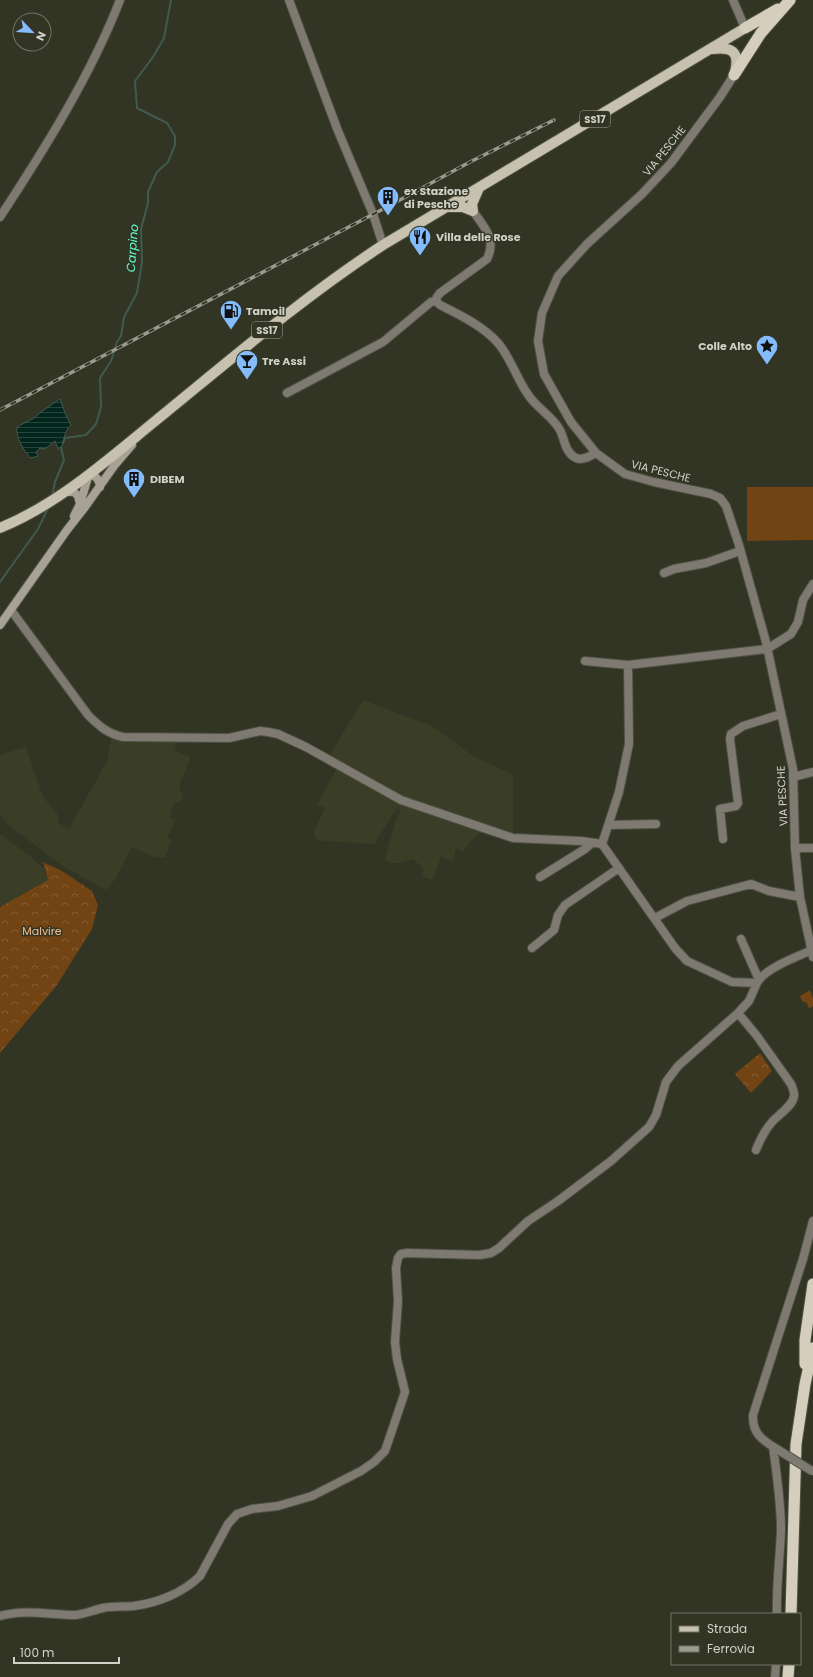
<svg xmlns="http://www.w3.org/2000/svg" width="813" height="1677" font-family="Poppins,sans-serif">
  <defs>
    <pattern id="forest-crowns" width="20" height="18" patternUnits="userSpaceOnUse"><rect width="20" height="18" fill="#724313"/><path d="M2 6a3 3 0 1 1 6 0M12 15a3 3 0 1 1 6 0" fill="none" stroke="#855d34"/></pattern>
    <pattern id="water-rules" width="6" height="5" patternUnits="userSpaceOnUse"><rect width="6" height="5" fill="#02261c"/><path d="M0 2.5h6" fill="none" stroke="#26453c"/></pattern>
  </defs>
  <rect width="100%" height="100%" fill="#323524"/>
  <path fill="#3a3e26" d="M 363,700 L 432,726 L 475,757 L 513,775 L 513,835 L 483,831 L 472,840 L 463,851 L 456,848 L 453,862 L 441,856 L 433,880 L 422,877 L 423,868 L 413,859 L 400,863 L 392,863 L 385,860 L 395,823 L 401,810 L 397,808 L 374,844 L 324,841 L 317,839 L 314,834 L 316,827 L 325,808 L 317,805 L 339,764 L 328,758 Z
    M 112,734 L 178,737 L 174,750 L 191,757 L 179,786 L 183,799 L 173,805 L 170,818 L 176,820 L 167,837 L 172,840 L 165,858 L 151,856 L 132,847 L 116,878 L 106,890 L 64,867 L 7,824 L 0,815 L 0,755 L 26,747 L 43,797 L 57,813 L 59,823 L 69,829 L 107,761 Z
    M 0,834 L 29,855 L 43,868 L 48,880 L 0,907 Z"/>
  <path fill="url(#forest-crowns)" d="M 43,862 L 62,871 L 92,891 L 98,905 L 92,929 L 57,985 L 0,1053 L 0,907 L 48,880 Z
    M 760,1053 L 772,1071 L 751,1093 L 735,1074 Z"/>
  <path fill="#724313" d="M 747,487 L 813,487 L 813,540 L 747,541 Z
    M 810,990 L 813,998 L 813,1006 L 809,1009 L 807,1003 L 802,1001 L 800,996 Z"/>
  <path fill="url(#water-rules)" stroke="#405a50" d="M 60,399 L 65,413 L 71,425 C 64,431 64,440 61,449 L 58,449 L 55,441 L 45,449 L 40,448 L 36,452 L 38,456 L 31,458 C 23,450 16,438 17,427 L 34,418 L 41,412 Z"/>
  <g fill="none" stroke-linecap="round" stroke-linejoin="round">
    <path stroke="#405a50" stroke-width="2" d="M 63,443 L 65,438 L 86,435 L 96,424 L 101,407 L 100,378 L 111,361 L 117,342 L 121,336 L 124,317 L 137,293 L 142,262 L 141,229 L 148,203 L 148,192 L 157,172 L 168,162 L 175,145 L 175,136 L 167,123 L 137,108 L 135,81 L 153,57 L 164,38 L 171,0
      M 52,496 L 55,482 L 64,460 L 61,447
      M 0,582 L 38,529 L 48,508"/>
    <g stroke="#4e5142" stroke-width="10">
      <path id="minor" d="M 289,0 L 338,131 L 373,214 L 383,245
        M 733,0 L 745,28
        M 0,217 C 44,150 91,75 120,0
        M 287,393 L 383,342 L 431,302 L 436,301
        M 664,573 L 674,569 L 706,563 L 740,551
        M 11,610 L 88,715 C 99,726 108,734 123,737 L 229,738 L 260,731 L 268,732 L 278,734 L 306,747 L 401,800 L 513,838 L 581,841 L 602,844 L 675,948 L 687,961 L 732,982 L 757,983 C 764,969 796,957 810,951
        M 585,661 L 628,665 L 767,649 L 791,634 L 798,622 L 803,600 L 813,584
        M 793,777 L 813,772
        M 609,825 L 656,824
        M 723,839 L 720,809 L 736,806 L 738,803 L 730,739 L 731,734 L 743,726 L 781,714
        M 602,844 L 619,792 L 629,744 L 628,665
        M 795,848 L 813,848
        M 540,877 L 585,849 L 592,843
        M 655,918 L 687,901 L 751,884 L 769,891 L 800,897
        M 741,939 L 759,980
        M 532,948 L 554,930 L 558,915 L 565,905 L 619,868
        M 738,1013 L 757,1036 L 791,1084 C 792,1087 795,1092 794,1096 C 793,1106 778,1115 772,1122 C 765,1130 760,1140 756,1150
        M 773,1447 C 777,1475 781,1503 781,1530 C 780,1558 776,1586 777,1614
        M 780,1451 C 764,1441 752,1435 753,1415 L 803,1259 L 813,1221
        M 0,1616 C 26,1609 50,1615 76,1615 C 85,1614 94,1610 103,1608 C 113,1606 124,1607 134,1606 C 157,1603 183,1593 200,1576 L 228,1524 L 237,1514 L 252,1509 L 278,1506 L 312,1496 L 361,1471 L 374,1462 L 385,1451 L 405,1392 L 397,1359 L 395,1342 L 398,1301 L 396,1268 L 398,1258 L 401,1254 L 407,1253 L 480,1255 L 491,1253 L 499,1248 L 528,1221 L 558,1201 L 611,1161 L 649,1127 L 656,1115 L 666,1082 L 678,1066 L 738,1013 L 749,1001 L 757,983
        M 775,1677 L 776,1664"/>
    </g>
    <g stroke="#4e5142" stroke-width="10">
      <path id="tertiary" d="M 734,75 L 720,97 L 671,163 L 642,194 L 587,244 L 558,276 L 542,313 L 538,341 L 544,374 L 571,422 L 596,453 L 625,474 L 654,482 L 711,494 L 720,498 L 726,506 L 739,545 L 766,642 L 793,769 L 795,848 L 800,897 L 813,957
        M 473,211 C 484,227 497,239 487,259 L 440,293 L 437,297 L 436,301 L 440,305 C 460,315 483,326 498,343 C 511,358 517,380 529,396 C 537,408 553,417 560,430 C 565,440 565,453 576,458 C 583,461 590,456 596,453"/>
    </g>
    <g stroke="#4e5142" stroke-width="10">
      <path id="secondary" d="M 66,492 L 74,492 L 78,496 L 80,504
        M 74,516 L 80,504 L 89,474 C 97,476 99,480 100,487
        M 0,625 L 67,530 L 85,507 L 114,466 L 132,445"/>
    </g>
    <g stroke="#4e5142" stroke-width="12">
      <path id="primary" d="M 712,49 C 732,47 740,51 735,72
        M 448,207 L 463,207 L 473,211 L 472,204 L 479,188
        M 0,528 C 58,504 105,462 154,422 C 229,361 302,298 383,245 L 745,28"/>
    </g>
    <g stroke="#4e5142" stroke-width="13">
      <path id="trunk" d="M 745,28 L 778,9
        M 734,75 L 761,33 L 790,0
        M 805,1364 L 805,1340 L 813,1284
        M 791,1614 L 796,1444 L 805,1384 L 813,1348
        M 788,1677 L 789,1664"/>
    </g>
    <use href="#minor" stroke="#7e7a72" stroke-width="8"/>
    <use href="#tertiary" stroke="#7e7a72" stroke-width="8"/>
    <use href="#secondary" stroke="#a7a295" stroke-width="8"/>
    <use href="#primary" stroke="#c7c1af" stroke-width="10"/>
    <use href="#trunk" stroke="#d6cebc" stroke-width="11"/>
    <g stroke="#999b8e" stroke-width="3.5">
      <path id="rail" d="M 0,410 L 385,208 L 470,162 L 554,120"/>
    </g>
    <use href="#rail" stroke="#323524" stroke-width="2" stroke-dasharray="6" stroke-linecap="butt"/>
    <g stroke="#4e5142" stroke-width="10" stroke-linecap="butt">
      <path id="minor-bridge" d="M 780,1451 L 812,1471"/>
    </g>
    <use href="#minor-bridge" stroke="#7e7a72" stroke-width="8"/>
  </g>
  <defs>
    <g id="building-pin" transform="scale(1.15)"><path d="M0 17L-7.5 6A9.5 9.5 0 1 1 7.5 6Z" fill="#84bcfb" stroke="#323524"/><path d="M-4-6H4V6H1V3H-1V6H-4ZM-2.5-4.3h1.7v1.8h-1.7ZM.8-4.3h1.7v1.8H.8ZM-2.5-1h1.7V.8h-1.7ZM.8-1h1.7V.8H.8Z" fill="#111"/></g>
    <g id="restaurant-pin" transform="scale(1.15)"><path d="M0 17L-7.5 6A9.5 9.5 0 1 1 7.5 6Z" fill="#84bcfb" stroke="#323524"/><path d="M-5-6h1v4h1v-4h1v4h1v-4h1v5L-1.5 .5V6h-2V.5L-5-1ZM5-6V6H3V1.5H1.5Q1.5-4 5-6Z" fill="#111"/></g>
    <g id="fuel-pin" transform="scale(1.15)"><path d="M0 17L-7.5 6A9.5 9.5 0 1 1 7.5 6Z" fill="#84bcfb" stroke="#323524"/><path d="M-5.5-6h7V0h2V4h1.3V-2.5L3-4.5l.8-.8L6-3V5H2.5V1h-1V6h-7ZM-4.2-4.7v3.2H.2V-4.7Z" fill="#111"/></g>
    <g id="sight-pin" transform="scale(1.15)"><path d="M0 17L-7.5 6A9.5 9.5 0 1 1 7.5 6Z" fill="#84bcfb" stroke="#323524"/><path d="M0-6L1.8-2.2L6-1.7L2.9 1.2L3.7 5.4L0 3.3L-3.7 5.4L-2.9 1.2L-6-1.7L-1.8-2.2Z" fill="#111"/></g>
    <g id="bar-pin" transform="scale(1.15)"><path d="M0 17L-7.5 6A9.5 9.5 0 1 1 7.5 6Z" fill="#84bcfb" stroke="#323524"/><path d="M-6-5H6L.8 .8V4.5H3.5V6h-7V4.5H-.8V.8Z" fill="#111"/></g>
  </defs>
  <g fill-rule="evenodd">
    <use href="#building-pin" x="388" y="197"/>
    <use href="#restaurant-pin" x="420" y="237"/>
    <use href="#fuel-pin" x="231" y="311"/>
    <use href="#sight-pin" x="767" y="346"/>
    <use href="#bar-pin" x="247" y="361"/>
    <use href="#building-pin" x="134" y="479"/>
  </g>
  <g text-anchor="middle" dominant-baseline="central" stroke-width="3" stroke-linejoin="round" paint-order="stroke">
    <g fill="#323524" stroke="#a1a397" stroke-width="1">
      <rect x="580" y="111" width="30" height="16" rx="3"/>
      <rect x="252" y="322" width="30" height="16" rx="3"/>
    </g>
    <g font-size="10" font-weight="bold" fill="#d0d2c8">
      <text x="595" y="119">SS17</text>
      <text x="267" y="330">SS17</text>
    </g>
    <g font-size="11" fill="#d0d2c8" stroke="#323524">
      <text transform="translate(664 151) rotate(-51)">VIA PESCHE</text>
      <text transform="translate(661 471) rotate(14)">VIA PESCHE</text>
      <text transform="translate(782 796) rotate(-93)">VIA PESCHE</text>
    </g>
    <g font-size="11" font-weight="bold" fill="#d0d2c8" stroke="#323524" text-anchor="start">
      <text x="404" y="191">ex Stazione<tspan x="404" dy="13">di Pesche</tspan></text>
      <text x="436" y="237">Villa delle Rose</text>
      <text x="246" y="311">Tamoil</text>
      <text x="752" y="346" text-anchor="end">Colle Alto</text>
      <text x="262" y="361">Tre Assi</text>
      <text x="150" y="479">DIBEM</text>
    </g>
    <g font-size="11" fill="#f4bd90" stroke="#323524">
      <text x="42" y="931">Malvire</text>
    </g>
    <g font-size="12" font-style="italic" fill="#61f9cd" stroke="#323524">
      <text transform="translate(132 248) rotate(-86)">Carpino</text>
    </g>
  </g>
  <rect x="671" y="1613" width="130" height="52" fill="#323524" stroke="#717466"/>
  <rect x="679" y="1626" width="20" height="6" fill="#c7c1af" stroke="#717466"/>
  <text x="707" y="1633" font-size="12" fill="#d0d2c8">Strada</text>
  <rect x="679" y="1646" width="20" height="6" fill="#999b8e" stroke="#717466"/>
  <text x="707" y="1653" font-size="12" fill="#d0d2c8">Ferrovia</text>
  <g transform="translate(32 32) rotate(115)"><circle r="19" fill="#323524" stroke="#717466"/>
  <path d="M0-3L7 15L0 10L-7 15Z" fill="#84bcfb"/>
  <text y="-6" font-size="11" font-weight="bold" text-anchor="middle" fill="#d0d2c8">N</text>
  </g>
  <path d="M14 1657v6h105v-6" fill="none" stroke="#d0d2c8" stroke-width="2"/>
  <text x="20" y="1657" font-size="12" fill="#d0d2c8" stroke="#323524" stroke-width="3" paint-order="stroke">100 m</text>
</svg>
